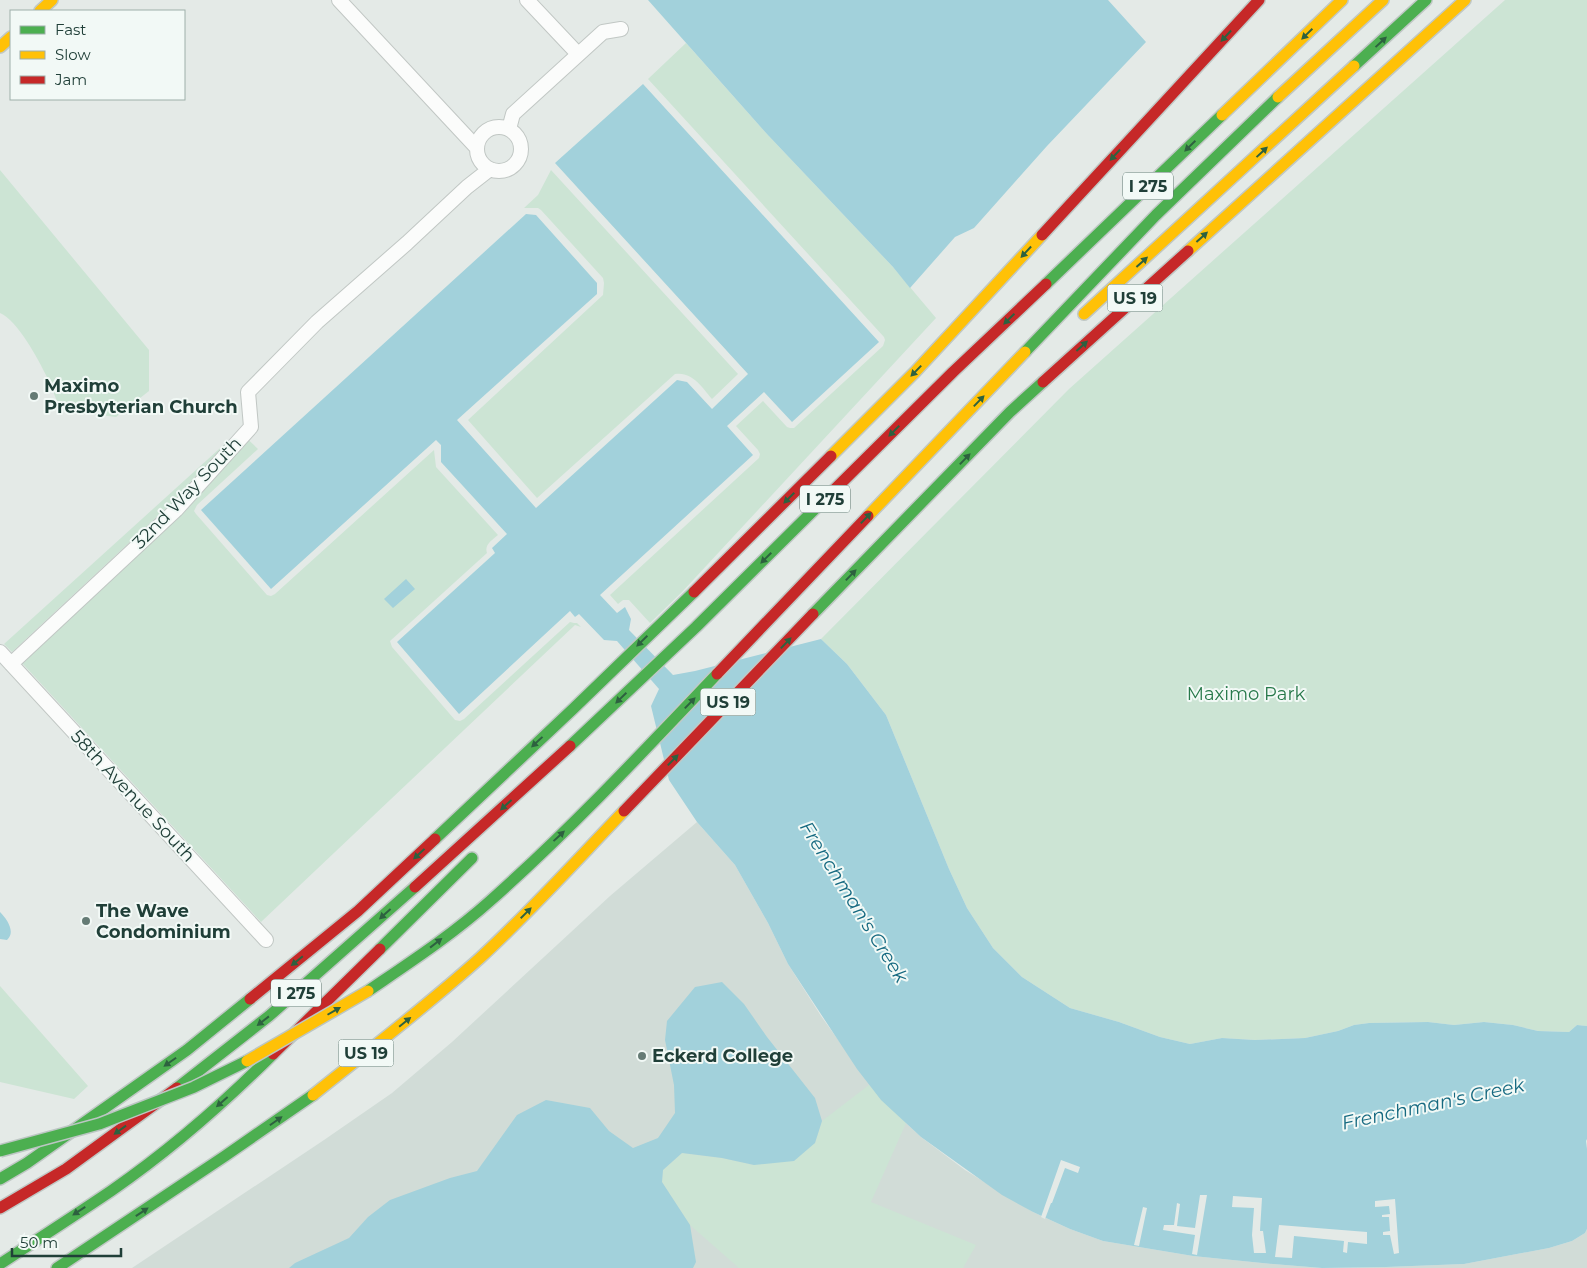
<svg xmlns="http://www.w3.org/2000/svg" width="1587" height="1268" font-family="Montserrat,sans-serif">
  <rect width="100%" height="100%" fill="#e4eae7"/>
  <path fill="#d1dcd7" d="M 697,822 L 735,865 L 768,923 L 788,964 L 821,1016 L 881,1100 L 921,1137 L 965,1170 L 1033,1212 L 1070,1229 L 1103,1241 L 1193,1256 L 1273,1264 L 1322,1268 L 1386,1267 L 1464,1264 L 1549,1248 L 1572,1241 L 1585,1233 L 1587,1229 L 1587,1268 L 132,1268 L 324,1140 L 392,1093 L 452,1042 L 610,896 Z"/>
  <path fill="#cce4d4" d="M 1505,0 L 1587,0 L 1587,1026 L 1577,1025 L 1569,1032 L 1538,1031 L 1513,1025 L 1484,1022 L 1454,1025 L 1428,1022 L 1369,1023 L 1354,1025 L 1338,1031 L 1305,1038 L 1255,1040 L 1222,1038 L 1190,1044 L 1160,1037 L 1119,1022 L 1070,1008 L 1022,977 L 993,948 L 967,908 L 949,869 L 886,715 L 847,664 L 821,639 L 1069,389 Z
    M 686,43 L 766,133 L 893,267 L 936,318 L 682,592 L 650,623 L 629,600 L 623,600 L 618,604 L 610,595 L 759,458 L 760,454 L 758,450 L 736,426 L 763,401 L 787,427 L 790,428 L 794,428 L 883,346 L 885,340 L 884,337 L 648,79 Z
    M 0,170 L 149,350 L 149,391 L 116,417 L 60,410 C 56,399 52,387 47,377 C 38,359 18,321 0,313 Z
    M 551,170 L 738,374 L 712,399 C 702,387 692,371 675,374 L 537,498 L 468,420 L 603,295 L 604,283 L 603,278 L 541,210 L 538,208 L 524,208 L 538,195 Z
    M 239,431 L 258,449 L 197,505 L 194,511 L 196,514 L 267,595 L 271,596 L 275,594 L 434,450 L 436,467 L 498,535 C 492,540 484,545 487,553 L 390,641 L 392,647 L 455,720 L 460,721 L 464,719 L 570,622 L 574,623 L 577,623 L 581,627 L 575,625 L 261,922 L 22,663 L 187,509 L 176,499 L 12,652 L 4,644 Z
    M 0,986 L 88,1086 L 74,1099 L 0,1082 Z
    M 869,1085 L 906,1123 L 871,1202 L 976,1245 L 963,1268 L 739,1268 L 690,1225 L 662,1182 L 663,1170 L 682,1153 L 722,1158 L 754,1165 L 815,1143 L 822,1121 Z"/>
  <path fill="#a2d1db" d="M 648,0 L 1108,0 L 1146,42 L 1047,146 L 974,228 L 955,237 L 910,288 L 893,267 L 766,133 Z
    M 643,84 L 879,342 L 792,422 L 764,392 L 727,426 L 753,455 L 600,595 L 617,613 L 625,607 L 631,619 L 629,630 L 673,675 L 695,671 L 821,639 L 847,664 L 886,715 L 949,869 L 967,908 L 993,948 L 1022,977 L 1070,1008 L 1119,1022 L 1160,1037 L 1190,1044 L 1222,1038 L 1255,1040 L 1305,1038 L 1338,1031 L 1354,1025 L 1369,1023 L 1428,1022 L 1454,1025 L 1484,1022 L 1513,1025 L 1538,1031 L 1569,1032 L 1577,1025 L 1587,1026 L 1587,1139 L 1586,1141 L 1587,1149 L 1587,1229 L 1585,1233 L 1572,1241 L 1549,1248 L 1464,1264 L 1386,1267 L 1322,1268 L 1273,1264 L 1193,1256 L 1103,1241 L 1070,1229 L 1033,1212 L 1002,1195 L 921,1137 L 881,1100 L 857,1069 L 788,964 L 768,923 L 735,865 L 697,822 L 669,780 L 651,706 L 659,689 L 617,641 L 604,640 L 579,614 L 575,617 L 570,611 L 459,714 L 397,642 L 495,553 L 492,548 L 507,534 L 441,462 L 441,445 L 436,440 L 271,589 L 201,510 L 526,214 L 536,215 L 597,283 L 597,294 L 457,420 L 536,508 L 677,380 L 687,382 L 712,409 L 748,374 L 555,163 Z
    M 406,579 L 415,589 L 393,608 L 384,599 Z
    M 0,912 C 7,919 16,932 7,940 L 0,939 Z
    M 722,982 L 744,1004 L 767,1037 L 815,1098 L 822,1121 L 815,1143 L 794,1161 L 754,1165 L 722,1158 L 682,1153 L 663,1170 L 662,1182 L 690,1225 L 696,1262 L 693,1268 L 289,1268 L 295,1263 L 349,1238 L 368,1217 L 390,1200 L 450,1178 L 477,1171 L 517,1115 L 546,1100 L 590,1108 L 609,1131 L 633,1148 L 658,1138 L 675,1113 L 674,1085 L 665,1040 L 667,1021 L 695,987 Z"/>
  <path fill="#e4eae7" d="M 1061,1160 L 1080,1167 L 1078,1173 L 1065,1168 L 1052,1203 L 1051,1203 L 1045,1219 L 1041,1217 Z
    M 1200,1195 L 1207,1195 L 1197,1255 L 1192,1254 L 1195,1235 L 1163,1230 L 1164,1225 L 1174,1225 L 1177,1203 L 1180,1204 L 1177,1226 L 1195,1228 Z
    M 1233,1196 L 1262,1198 L 1260,1231 L 1263,1231 L 1266,1253 L 1254,1253 L 1252,1235 L 1254,1208 L 1232,1207 Z
    M 1395,1199 L 1399,1253 L 1394,1254 L 1390,1235 L 1383,1235 L 1383,1232 L 1390,1231 L 1389,1217 L 1382,1217 L 1382,1215 L 1390,1214 L 1389,1206 L 1375,1207 L 1375,1201 Z
    M 1143,1207 L 1147,1208 L 1139,1246 L 1134,1245 Z
    M 1279,1225 L 1367,1232 L 1367,1244 L 1348,1242 L 1347,1253 L 1343,1252 L 1344,1241 L 1294,1236 L 1292,1258 L 1275,1257 Z"/>
  <g fill="none" stroke-linecap="round" stroke-linejoin="round">
    <g stroke="#c1c7c4" stroke-width="16">
      <path id="street" d="M 339,0 L 477,148
        M 527,0 L 578,54
        M477 149a22 22 0 1 1 44 0a22 22 0 1 1-44 0Z
        M 509,129 L 513,114 L 603,32 L 621,29
        M 0,652 L 266,940
        M 11,664 L 176,510 L 251,427 L 248,392 L 317,322 L 407,243 L 467,187 L 490,169"/>
    </g>
    <g stroke="#c0c8c5" stroke-width="14">
      <path id="fast" d="M 1354,66 L 1426,0
        M 1046,284 L 1222,115
        M 1025,352 L 1156,215 L 1278,97
        M 813,614 L 1010,412 L 1043,382
        M 570,746 L 696,627 L 828,496
        M 435,839 L 573,709 L 694,592
        M 380,949 L 472,858
        M 368,991 C 409,963 452,935 490,901 C 570,830 644,751 717,674
        M 177,1088 L 269,1016 L 415,887
        M 0,1179 L 27,1163 L 187,1050 L 250,999
        M 0,1264 C 37,1240 74,1216 111,1191 C 169,1151 223,1104 273,1054
        M 57,1268 L 225,1156 L 313,1095"/>
    </g>
    <g stroke="#c0c8c5" stroke-width="14">
      <path id="slow" d="M 40,11 L 52,0
        M 0,47 L 11,37
        M 1278,97 L 1383,0
        M 1222,115 L 1342,0
        M 1188,251 L 1465,0
        M 1084,314 L 1354,66
        M 831,456 L 915,372 L 1042,235
        M 868,516 L 1025,352
        M 313,1095 C 369,1050 427,1006 480,958 C 530,912 576,861 624,811"/>
    </g>
    <g stroke="#c0c8c5" stroke-width="14">
      <path id="jam" d="M 1042,235 L 1259,0
        M 1043,382 L 1188,251
        M 828,496 L 953,372 L 1046,284
        M 694,592 L 831,456
        M 717,674 L 868,516
        M 624,811 L 813,614
        M 415,887 L 570,746
        M 250,999 L 358,911 L 435,839
        M 273,1054 L 380,949
        M 0,1208 L 66,1169 L 177,1088"/>
    </g>
    <use href="#street" stroke="#fbfcfb" stroke-width="14"/>
    <use href="#fast" stroke="#4caf50" stroke-width="11"/>
    <use href="#slow" stroke="#ffc107" stroke-width="11"/>
    <use href="#jam" stroke="#c62828" stroke-width="11"/>
    <g stroke="#bcc6c3" stroke-width="14" stroke-linecap="butt">
      <path id="fast-bridge" d="M 0,1151 L 99,1124 L 194,1087 L 247,1061"/>
    </g>
    <g stroke="#bcc6c3" stroke-width="14" stroke-linecap="butt">
      <path id="slow-bridge" d="M 247,1061 L 368,991"/>
    </g>
    <use href="#fast-bridge" stroke="#4caf50" stroke-width="11"/>
    <use href="#slow-bridge" stroke="#ffc107" stroke-width="11"/>
  </g>
  <defs><path id="oneway-solid" d="M-6-.8H1V-3.2L6.5 0L1 3.2V.8H-6Z" transform="scale(1.25)"/></defs>
  <g fill="#2d613f">
    <use href="#oneway-solid" transform="translate(1307 34) rotate(136)"/>
    <use href="#oneway-solid" transform="translate(1226 36) rotate(133)"/>
    <use href="#oneway-solid" transform="translate(1381 42) rotate(-43)"/>
    <use href="#oneway-solid" transform="translate(1190 146) rotate(136)"/>
    <use href="#oneway-solid" transform="translate(1262 152) rotate(-43)"/>
    <use href="#oneway-solid" transform="translate(1115 155) rotate(133)"/>
    <use href="#oneway-solid" transform="translate(1202 237) rotate(-42)"/>
    <use href="#oneway-solid" transform="translate(1026 252) rotate(133)"/>
    <use href="#oneway-solid" transform="translate(1142 262) rotate(-42)"/>
    <use href="#oneway-solid" transform="translate(1009 319) rotate(136)"/>
    <use href="#oneway-solid" transform="translate(1082 346) rotate(-42)"/>
    <use href="#oneway-solid" transform="translate(916 371) rotate(134)"/>
    <use href="#oneway-solid" transform="translate(979 401) rotate(-46)"/>
    <use href="#oneway-solid" transform="translate(894 431) rotate(135)"/>
    <use href="#oneway-solid" transform="translate(965 459) rotate(-46)"/>
    <use href="#oneway-solid" transform="translate(789 498) rotate(135)"/>
    <use href="#oneway-solid" transform="translate(866 518) rotate(-46)"/>
    <use href="#oneway-solid" transform="translate(766 558) rotate(135)"/>
    <use href="#oneway-solid" transform="translate(851 575) rotate(-46)"/>
    <use href="#oneway-solid" transform="translate(642 641) rotate(136)"/>
    <use href="#oneway-solid" transform="translate(786 643) rotate(-46)"/>
    <use href="#oneway-solid" transform="translate(621 698) rotate(136)"/>
    <use href="#oneway-solid" transform="translate(690 703) rotate(-46)"/>
    <use href="#oneway-solid" transform="translate(537 742) rotate(137)"/>
    <use href="#oneway-solid" transform="translate(673 760) rotate(-46)"/>
    <use href="#oneway-solid" transform="translate(506 805) rotate(138)"/>
    <use href="#oneway-solid" transform="translate(559 836) rotate(-43)"/>
    <use href="#oneway-solid" transform="translate(419 854) rotate(137)"/>
    <use href="#oneway-solid" transform="translate(526 913) rotate(-45)"/>
    <use href="#oneway-solid" transform="translate(385 914) rotate(138)"/>
    <use href="#oneway-solid" transform="translate(436 943) rotate(-38)"/>
    <use href="#oneway-solid" transform="translate(297 961) rotate(141)"/>
    <use href="#oneway-solid" transform="translate(334 1011) rotate(-30)"/>
    <use href="#oneway-solid" transform="translate(263 1021) rotate(142)"/>
    <use href="#oneway-solid" transform="translate(405 1022) rotate(-39)"/>
    <use href="#oneway-solid" transform="translate(170 1062) rotate(145)"/>
    <use href="#oneway-solid" transform="translate(222 1102) rotate(139)"/>
    <use href="#oneway-solid" transform="translate(276 1121) rotate(-35)"/>
    <use href="#oneway-solid" transform="translate(120 1130) rotate(144)"/>
    <use href="#oneway-solid" transform="translate(79 1211) rotate(147)"/>
    <use href="#oneway-solid" transform="translate(142 1212) rotate(-34)"/>
  </g>
  <g fill="#657b75" stroke="#f2f9f6" stroke-width="2">
    <circle cx="34" cy="396" r="5"/>
    <circle cx="86" cy="921" r="5"/>
    <circle cx="642" cy="1056" r="5"/>
  </g>
  <g text-anchor="middle" dominant-baseline="central" stroke-width="4" stroke-linejoin="round" paint-order="stroke">
    <g fill="#f2f9f6" stroke="#5f7771" stroke-width="1">
      <rect x="1123" y="172.5" width="50" height="27" rx="4"/>
      <rect x="1107.5" y="284.5" width="55" height="27" rx="4"/>
      <rect x="800" y="485.5" width="50" height="27" rx="4"/>
      <rect x="700.5" y="688.5" width="55" height="27" rx="4"/>
      <rect x="271" y="979.5" width="50" height="27" rx="4"/>
      <rect x="338.5" y="1039.5" width="55" height="27" rx="4"/>
    </g>
    <g font-size="16" font-weight="bold" fill="#203f38">
      <text x="1148" y="186">I 275</text>
      <text x="1135" y="298">US 19</text>
      <text x="825" y="499">I 275</text>
      <text x="728" y="702">US 19</text>
      <text x="296" y="993">I 275</text>
      <text x="366" y="1053">US 19</text>
    </g>
    <g font-size="18" font-weight="bold" fill="#203f38" stroke="#f2f9f6" text-anchor="start">
      <text x="44" y="386">Maximo<tspan x="44" dy="21">Presbyterian Church</tspan></text>
      <text x="96" y="911">The Wave<tspan x="96" dy="21">Condominium</tspan></text>
      <text x="652" y="1056">Eckerd College</text>
    </g>
    <g font-size="18" fill="#203f38" stroke="#f2f9f6">
      <text transform="translate(187 493) rotate(-46)">32nd Way South</text>
      <text transform="translate(133 796) rotate(47)">58th Avenue South</text>
    </g>
    <g font-size="18" fill="#27794a" stroke="#f2f9f6">
      <text x="1246" y="694">Maximo Park</text>
    </g>
    <g font-size="19" font-style="italic" fill="#156980" stroke="#f2f9f6">
      <text transform="translate(854 902) rotate(58)">Frenchman's Creek</text>
      <text transform="translate(1433 1104) rotate(-12)">Frenchman's Creek</text>
    </g>
  </g>
  <rect x="10" y="10" width="175" height="90" fill="#f2f9f6" stroke="#9eafaa"/>
  <rect x="20" y="26" width="25" height="8" fill="#4caf50" stroke="#9eafaa"/>
  <text x="55" y="35" font-size="15" fill="#203f38">Fast</text>
  <rect x="20" y="51" width="25" height="8" fill="#ffc107" stroke="#9eafaa"/>
  <text x="55" y="60" font-size="15" fill="#203f38">Slow</text>
  <rect x="20" y="76" width="25" height="8" fill="#c62828" stroke="#9eafaa"/>
  <text x="55" y="85" font-size="15" fill="#203f38">Jam</text>
  <path d="M12 1248v8h109v-8" fill="none" stroke="#203f38" stroke-width="2.5"/>
  <text x="20" y="1248" font-size="15" fill="#203f38" stroke="#f2f9f6" stroke-width="4" paint-order="stroke">50 m</text>
</svg>
